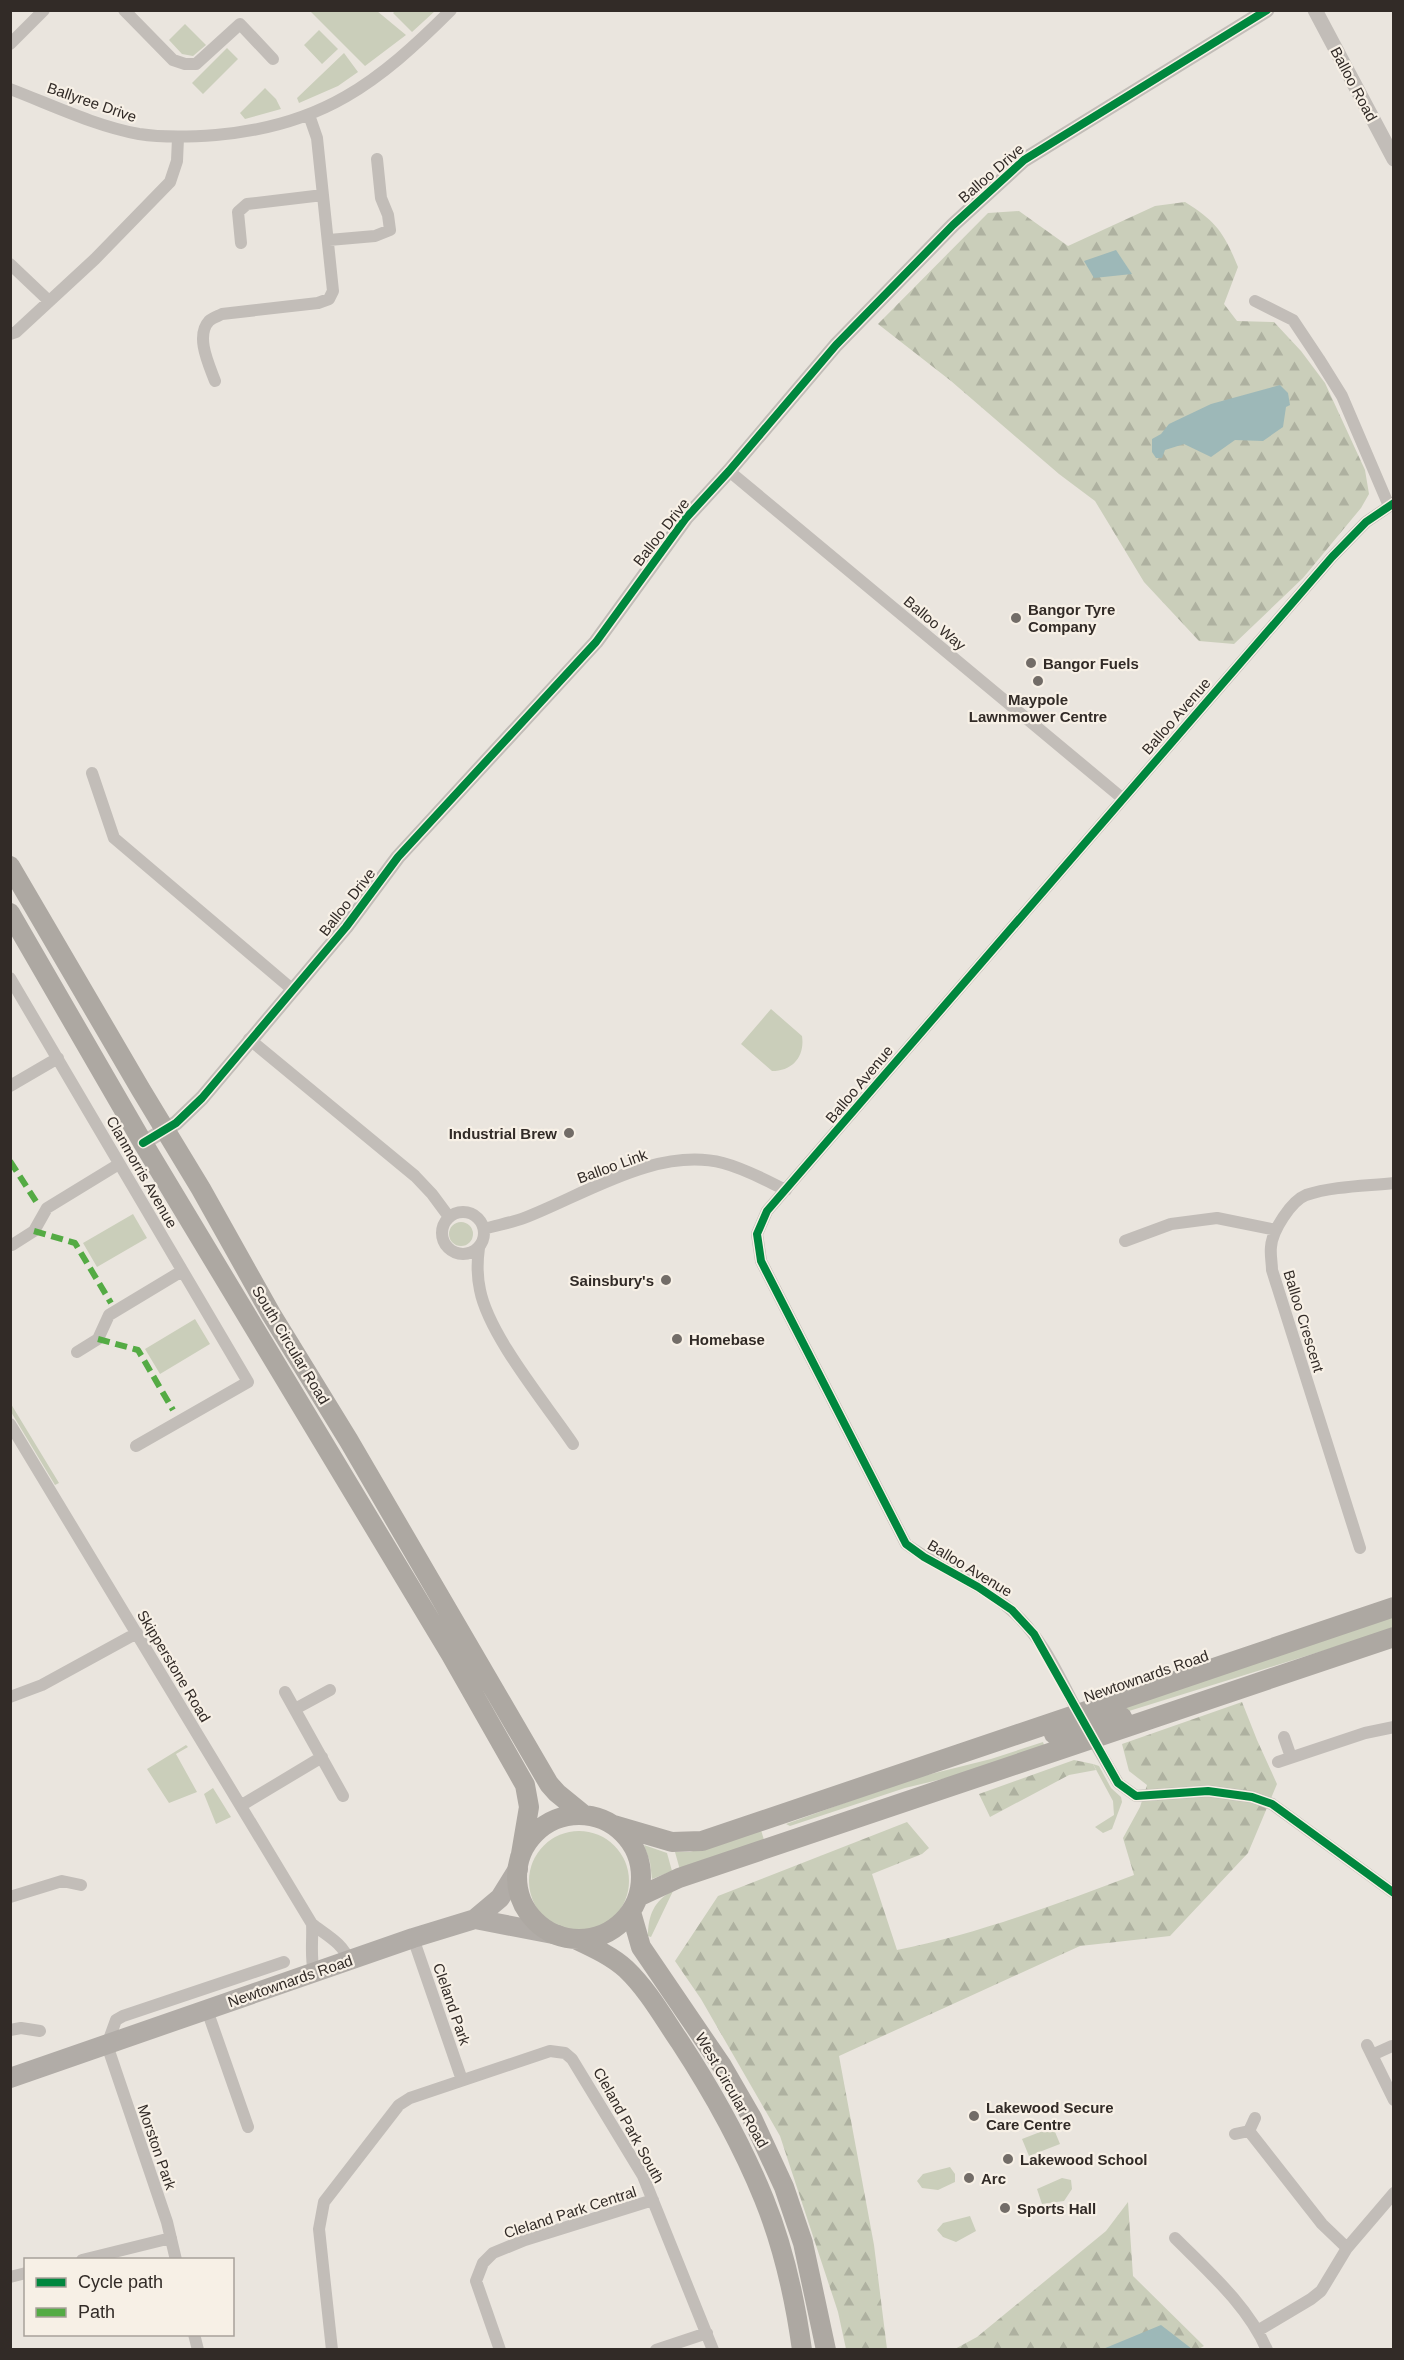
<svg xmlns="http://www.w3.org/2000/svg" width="1404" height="2360" font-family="Arial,sans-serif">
  <defs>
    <pattern id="forest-firs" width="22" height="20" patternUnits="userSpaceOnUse" patternTransform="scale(1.5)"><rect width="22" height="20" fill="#caceba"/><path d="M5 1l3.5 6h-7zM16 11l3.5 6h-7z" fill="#aeb1a0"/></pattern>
  </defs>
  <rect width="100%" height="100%" fill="#eae5de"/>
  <path fill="#caceba" d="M 396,10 L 435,10 L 435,11 L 412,32 L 393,13 Z
    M 310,11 L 377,11 L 406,35 L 365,66 Z
    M 185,24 L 206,45 L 193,56 L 182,54 L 169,40 Z
    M 319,30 L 338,49 L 322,64 L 304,45 Z
    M 227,48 L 238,59 L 203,94 L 192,83 Z
    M 344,53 L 358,72 L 338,86 L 299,103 L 297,98 Z
    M 265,88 L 276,99 L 281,109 L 245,119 L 240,113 Z
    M 771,1009 L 802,1036 C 805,1056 793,1071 772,1071 L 741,1044 Z
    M 133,1214 L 147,1238 L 97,1267 L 83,1243 Z
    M449 1234a12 12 0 1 1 24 0a12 12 0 1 1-24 0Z
    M 195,1319 L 210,1344 L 160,1374 L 145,1349 Z
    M 11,1404 L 59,1483 L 55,1485 L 11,1412 Z
    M 1393,1616 L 1393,1629 L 1113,1716 L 1104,1714 Z
    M 1043,1742 L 1045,1748 L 967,1773 L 905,1788 L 790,1826 L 786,1824 L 911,1779 L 991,1759 Z
    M 186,1745 L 188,1747 L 176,1754 L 197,1792 L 169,1803 L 147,1769 Z
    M 1093,1764 L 1099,1766 L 1111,1788 L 1121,1797 L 1122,1802 L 1112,1829 L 1103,1833 L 1095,1827 L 1114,1815 L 1113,1801 Z
    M 213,1788 L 231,1817 L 216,1824 L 204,1794 Z
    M 761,1830 L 764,1840 L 680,1870 L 675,1852 L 690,1852 Z
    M529 1881a50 50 0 1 1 100 0a50 50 0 1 1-100 0Z
    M 644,1845 L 667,1853 L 672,1871 L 652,1879 L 650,1862 Z
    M 673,1891 L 651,1937 L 648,1936 C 648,1916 654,1900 673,1891 Z
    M 1053,2127 L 1060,2144 L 1029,2156 L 1022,2139 Z
    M 950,2167 L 955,2174 L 955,2182 L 938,2190 L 922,2188 L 917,2181 L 923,2174 Z
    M 1062,2178 L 1071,2180 L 1072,2189 L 1064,2201 L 1042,2204 L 1037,2189 Z
    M 970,2216 L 976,2231 L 956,2242 L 943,2237 L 937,2230 L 943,2223 Z"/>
  <path fill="url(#forest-firs)" d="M 1185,202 C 1217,222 1224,233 1238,267 L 1224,304 L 1237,321 L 1274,322 L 1301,351 L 1325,383 L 1365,470 L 1369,494 L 1361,508 L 1303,578 L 1234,644 L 1199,641 L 1144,582 L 1095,501 L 1059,474 L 951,381 L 878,324 L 988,213 L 1019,211 L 1068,246 L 1155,206 Z
    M 1242,1702 L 1257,1740 L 1277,1784 L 1248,1853 L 1170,1936 L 1080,1946 L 839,2056 L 874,2245 L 887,2349 L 846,2349 L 838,2312 L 780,2136 L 701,1999 L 675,1961 L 718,1896 L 907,1822 L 929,1848 L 922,1854 L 872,1874 L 897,1950 C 978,1934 1057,1904 1134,1875 L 1123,1838 L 1140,1807 L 1147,1785 L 1129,1771 L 1122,1744 Z
    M 1074,1760 L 1093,1764 L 1096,1770 L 1069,1775 L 990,1817 L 979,1794 Z
    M 1128,2202 L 1133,2276 L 1204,2346 L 1197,2350 L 953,2350 L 977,2337 L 1106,2231 Z"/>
  <path fill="#9db8b8" d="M 1116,250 L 1132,274 L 1094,278 L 1084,261 Z
    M 1280,385 L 1288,393 L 1290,405 L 1286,407 L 1283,427 L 1263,441 L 1235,440 L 1211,457 L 1184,444 L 1165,450 L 1162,458 L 1156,458 L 1152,452 L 1152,439 L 1161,434 L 1169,424 L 1211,404 Z
    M 1161,2325 L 1192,2349 L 1103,2349 Z"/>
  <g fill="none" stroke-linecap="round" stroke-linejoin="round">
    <path stroke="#c2bdb8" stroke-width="12" d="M 124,10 L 173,60 L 185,64 L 196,64 L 240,24 L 273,59
      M 10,44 L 44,10
      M 10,89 C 52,105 95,126 139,134 C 165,138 190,137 216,135 C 322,126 378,83 451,10
      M 329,240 L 375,236 L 390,230 L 388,215 L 381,198 L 377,159
      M 241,243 L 238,212 L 247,204 L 323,195
      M 10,264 L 49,301
      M 1255,301 L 1293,320 L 1319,359 L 1342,396 L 1389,506
      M 10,334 L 16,332 L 95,259 L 170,182 L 177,161 L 178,138
      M 215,381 C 209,365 195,336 209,321 C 212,318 218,316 222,314 L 318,303 L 329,299 L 333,291 L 317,138 L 309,115
      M 729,471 L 1122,798
      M 92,773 L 114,838 L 293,990
      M 10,978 L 248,1382 L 136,1446
      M 249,1039 L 415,1176 L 432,1194 L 449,1217
      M 10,1086 L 58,1058
      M442 1233a21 21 0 1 1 42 0a21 21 0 1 1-42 0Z
      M 484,1229 C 497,1225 511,1223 524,1218 C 584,1195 657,1146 723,1163 C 746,1169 765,1180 786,1190
      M 1125,1241 L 1171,1224 L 1217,1218 L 1276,1230
      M 12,1245 L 34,1231 L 47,1208 L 119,1164
      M 479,1248 C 477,1262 477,1276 480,1290 C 489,1336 546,1404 573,1444
      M 77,1352 L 98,1339 L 109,1315 L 182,1271
      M 10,1424 L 312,1924 C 326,1935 343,1943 349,1961
      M 1360,1548 L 1272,1270 C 1272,1263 1270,1254 1271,1247 C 1272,1231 1291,1201 1306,1195 C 1333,1186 1366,1186 1394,1183
      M 285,1692 L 343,1796
      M 10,1697 L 42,1685 L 137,1633
      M 295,1709 L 330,1690
      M 1081,1718 C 1061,1681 1044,1638 1011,1610 C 980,1583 939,1568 906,1544 L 761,1261 L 757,1234 L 767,1211 L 1332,557 L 1366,522 L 1394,503
      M 1089,1733 L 1118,1783 L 1136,1796 L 1208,1791 L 1252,1797 L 1272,1804 L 1394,1893
      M 1284,1737 L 1291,1757
      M 1278,1762 L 1365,1733 L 1394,1727
      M 242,1805 L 322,1757
      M 10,1897 L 62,1881 L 81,1885
      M 312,1924 C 313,1940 310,1956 314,1972
      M 413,1938 L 462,2080
      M 207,2010 L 248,2127
      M 10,2030 L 21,2028 L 40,2031
      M 1367,2045 L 1394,2100
      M 1372,2055 L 1392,2046
      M 1249,2131 L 1322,2224 L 1347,2248
      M 1235,2134 L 1249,2131 L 1255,2118
      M 1175,2238 C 1208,2271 1248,2306 1267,2350
      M 82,2260 L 171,2238
      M 176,2260 L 167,2222 L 107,2045 L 116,2020 L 123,2016 L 284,1962
      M 10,2277 L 26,2273
      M 1259,2330 L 1311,2299 L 1321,2291 L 1347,2248 L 1394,2193
      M 194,2334 L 198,2350
      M 332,2350 L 319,2229 L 324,2202 L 399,2105 L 410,2098 L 550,2051 L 565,2053 L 572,2059 L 643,2176 L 713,2350
      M 500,2350 L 476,2281 L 483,2263 L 493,2253 L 525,2240 L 653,2200
      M 656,2350 L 707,2333"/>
    <path stroke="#c2bdb8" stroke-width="15" d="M 1315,10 L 1394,159
      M 143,1143 L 176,1123 L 202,1098 L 346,927 L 398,857 L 596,642 L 686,518 L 729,471 L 836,345 L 953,225 L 1024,160 L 1267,10"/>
    <path stroke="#b1aca7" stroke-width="20" d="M 475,1919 L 558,1935
      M 10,2078 L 413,1938 L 475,1919 L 500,1898 L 518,1869"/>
    <path stroke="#ada8a2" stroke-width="20" d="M 10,866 L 141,1090 L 201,1189 L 271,1314 L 349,1441 L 549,1784 L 557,1793 L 584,1815
      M 10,913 L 143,1143 L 450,1653 L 525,1785 L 529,1807 L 521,1854
      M 1054,1734 L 1122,1717
      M517 1877a62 62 0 1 1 124 0a62 62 0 1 1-124 0Z
      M 614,1825 L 672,1842 L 702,1841 L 1394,1607
      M 638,1897 L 679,1878 L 1394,1637
      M 631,1912 L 641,1947 L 722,2066 L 752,2118 L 784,2187 L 803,2243 L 826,2350
      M 575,1939 C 592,1947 612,1956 626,1969 C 648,1990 663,2017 680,2042 C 712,2091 742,2145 764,2199 C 783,2246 795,2299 802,2350"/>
    <path stroke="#54ab44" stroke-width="6" stroke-dasharray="12 6" stroke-linecap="butt" d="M 10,1161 L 37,1203
      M 34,1231 L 75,1243 L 111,1303
      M 98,1339 L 138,1350 L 173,1410"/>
    <g stroke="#f7f0e6" stroke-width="11">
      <path id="cycleway" d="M 1394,503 L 1366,522 L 1332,557 L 767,1211 L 757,1234 L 761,1261 L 906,1544 L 924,1557 L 978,1587 L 1012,1610 L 1034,1634 L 1118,1783 L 1136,1796 L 1208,1791 L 1252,1797 L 1272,1804 L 1394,1893
        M 143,1143 L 176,1123 L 202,1098 L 346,927 L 398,857 L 596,642 L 686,518 L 729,471 L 836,345 L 953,225 L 1024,160 L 1267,10"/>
    </g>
    <use href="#cycleway" stroke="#00873e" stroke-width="8"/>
  </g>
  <g fill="#726c67" stroke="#f7f0e6" stroke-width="2">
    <circle cx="1016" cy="618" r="6"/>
    <circle cx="1031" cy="663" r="6"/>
    <circle cx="1038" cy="681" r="6"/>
    <circle cx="569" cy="1133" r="6"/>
    <circle cx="666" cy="1280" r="6"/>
    <circle cx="677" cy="1339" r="6"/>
    <circle cx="974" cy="2116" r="6"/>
    <circle cx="1008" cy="2159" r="6"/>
    <circle cx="969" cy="2178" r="6"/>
    <circle cx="1005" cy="2208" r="6"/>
  </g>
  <g text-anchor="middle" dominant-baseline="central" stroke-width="4.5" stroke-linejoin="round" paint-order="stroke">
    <g font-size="15" fill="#322b27" stroke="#f7f0e6">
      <text transform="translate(1354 84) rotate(62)">Balloo Road</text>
      <text transform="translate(92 102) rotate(19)">Ballyree Drive</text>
      <text transform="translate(991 173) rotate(-41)">Balloo Drive</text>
      <text transform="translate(661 532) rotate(-52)">Balloo Drive</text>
      <text transform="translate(935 623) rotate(40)">Balloo Way</text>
      <text transform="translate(1176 716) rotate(-49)">Balloo Avenue</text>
      <text transform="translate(347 902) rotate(-52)">Balloo Drive</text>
      <text transform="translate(859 1084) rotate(-50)">Balloo Avenue</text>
      <text transform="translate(612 1166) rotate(-20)">Balloo Link</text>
      <text transform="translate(142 1172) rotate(60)">Clanmorris Avenue</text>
      <text transform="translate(1304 1321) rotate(73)">Balloo Crescent</text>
      <text transform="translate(291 1345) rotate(59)">South Circular Road</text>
      <text transform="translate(970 1568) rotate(31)">Balloo Avenue</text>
      <text transform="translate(174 1666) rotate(59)">Skipperstone Road</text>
      <text transform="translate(1146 1676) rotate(-19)">Newtownards Road</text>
      <text transform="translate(290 1981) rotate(-19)">Newtownards Road</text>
      <text transform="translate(452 2004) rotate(71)">Cleland Park</text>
      <text transform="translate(732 2090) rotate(60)">West Circular Road</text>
      <text transform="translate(629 2125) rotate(61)">Cleland Park South</text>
      <text transform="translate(157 2147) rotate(71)">Morston Park</text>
      <text transform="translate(570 2212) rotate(-18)">Cleland Park Central</text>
    </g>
    <g font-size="15" font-weight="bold" fill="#322b27" stroke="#f7f0e6" text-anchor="start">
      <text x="1028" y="609">Bangor Tyre<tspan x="1028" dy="17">Company</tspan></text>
      <text x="1043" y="663">Bangor Fuels</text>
      <text x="1038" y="699" text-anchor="middle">Maypole<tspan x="1038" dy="17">Lawnmower Centre</tspan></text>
      <text x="557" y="1133" text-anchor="end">Industrial Brew</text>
      <text x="654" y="1280" text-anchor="end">Sainsbury's</text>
      <text x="689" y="1339">Homebase</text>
      <text x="986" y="2107">Lakewood Secure<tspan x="986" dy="17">Care Centre</tspan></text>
      <text x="1020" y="2159">Lakewood School</text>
      <text x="981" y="2178">Arc</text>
      <text x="1017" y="2208">Sports Hall</text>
    </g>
  </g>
  <rect width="1404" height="2360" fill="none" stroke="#322b27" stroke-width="24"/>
  <rect x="24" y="2258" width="210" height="78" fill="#f7f0e6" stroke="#a8a19a" stroke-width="1.5"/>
  <rect x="36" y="2278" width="30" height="9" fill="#00873e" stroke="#a8a19a" stroke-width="1.5"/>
  <text x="78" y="2288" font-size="18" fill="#322b27">Cycle path</text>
  <rect x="36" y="2308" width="30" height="9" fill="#54ab44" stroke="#a8a19a" stroke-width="1.5"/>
  <text x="78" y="2318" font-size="18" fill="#322b27">Path</text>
</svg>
